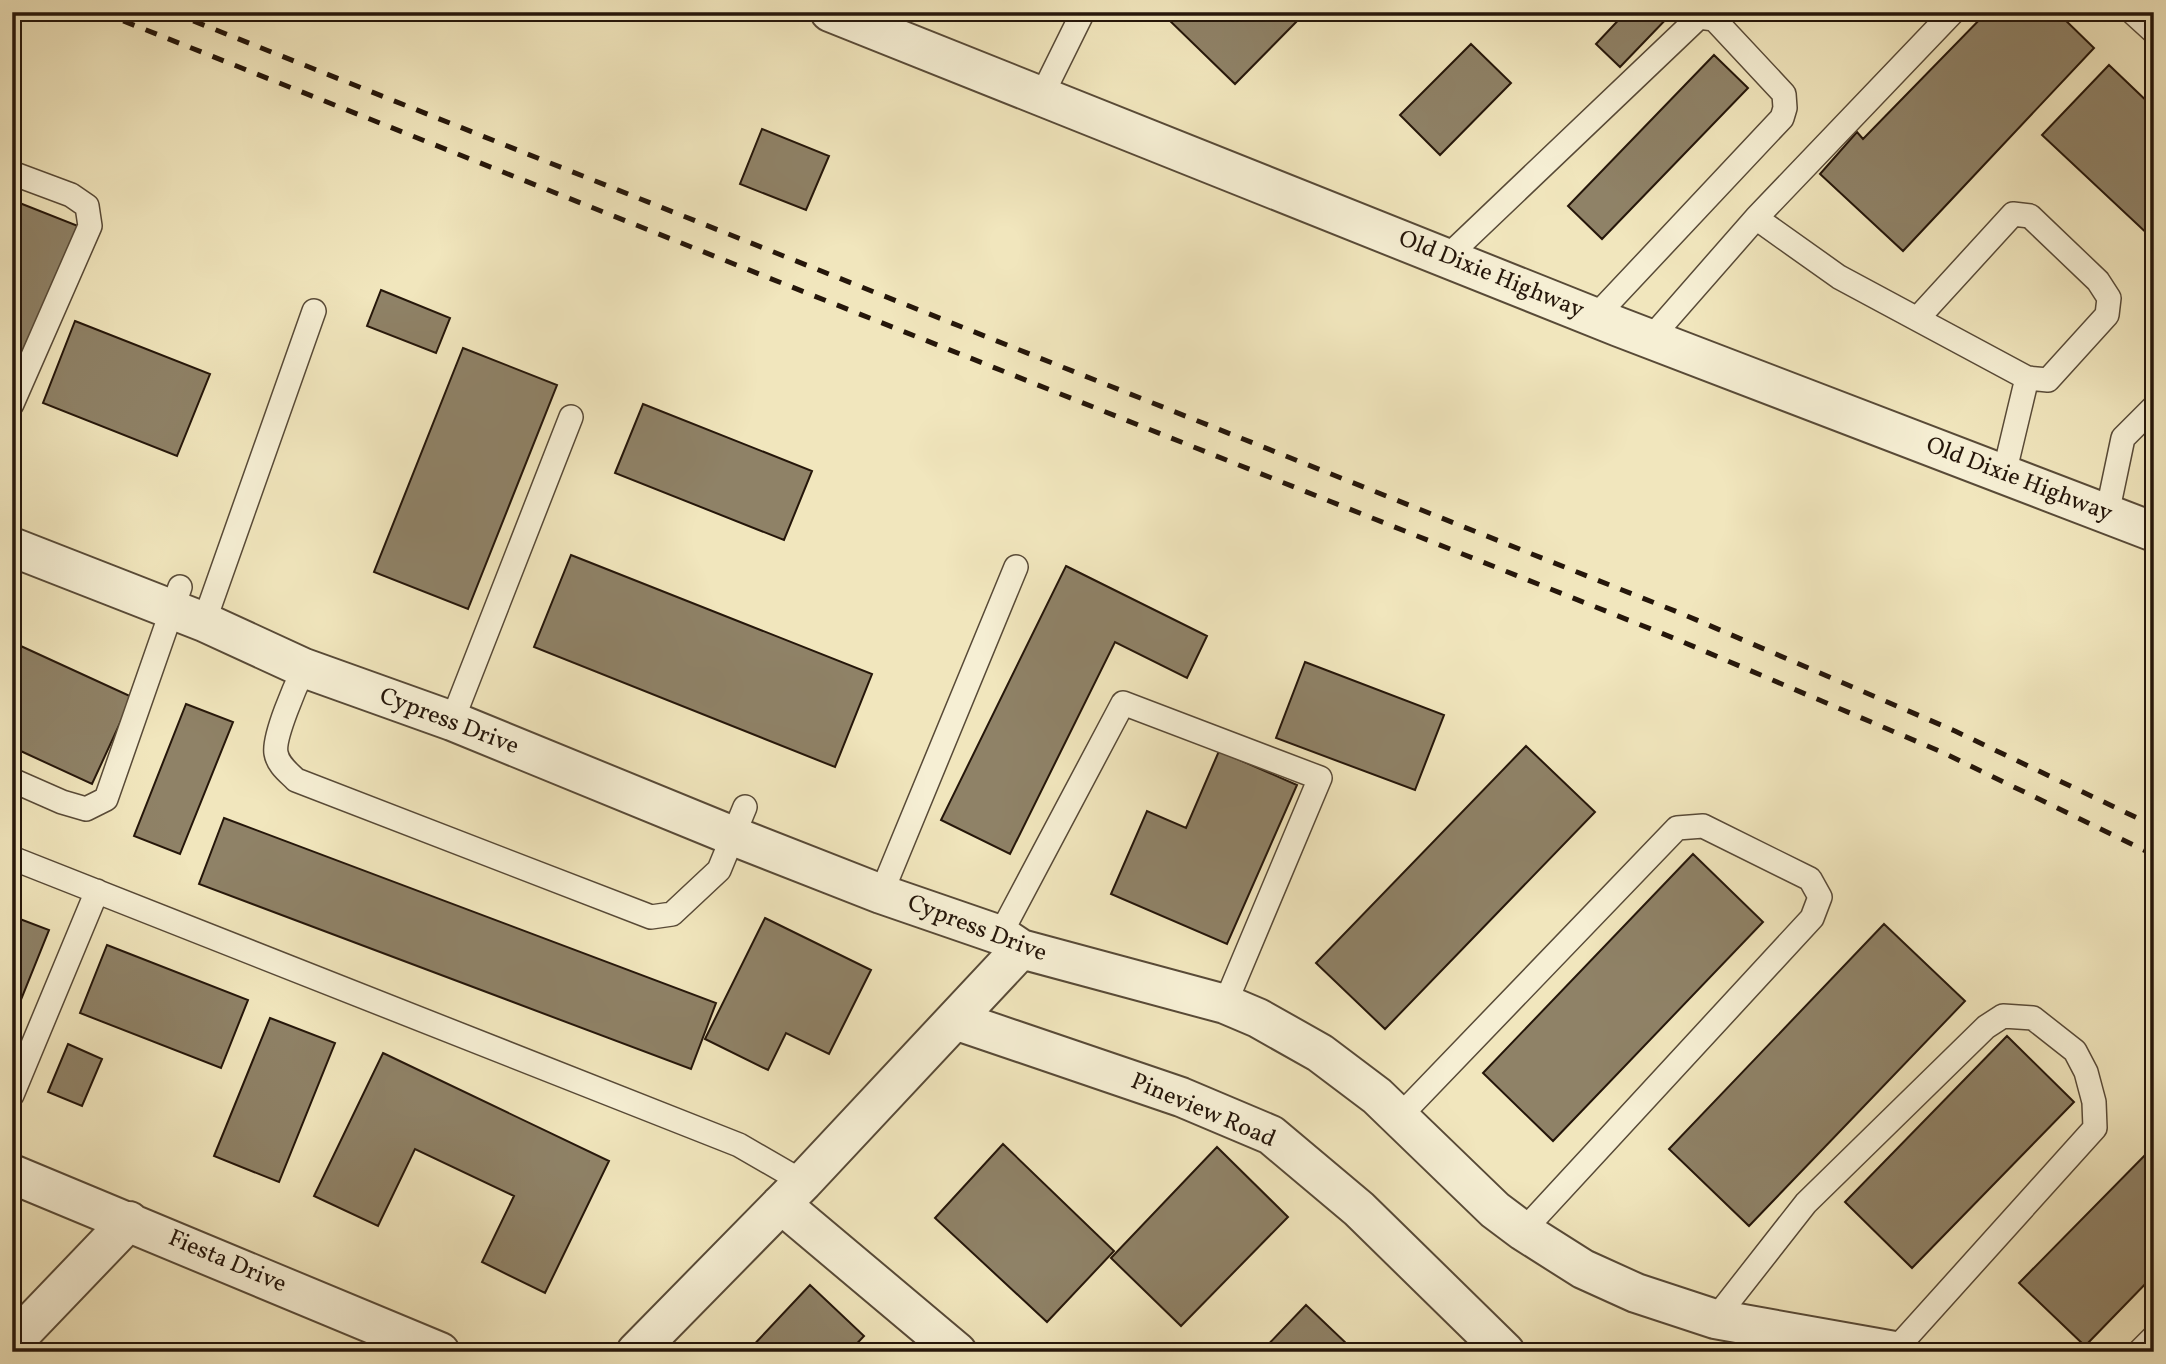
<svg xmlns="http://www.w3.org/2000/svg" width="2166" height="1364" font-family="Vollkorn,serif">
  <rect width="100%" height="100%" fill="#f1e6bd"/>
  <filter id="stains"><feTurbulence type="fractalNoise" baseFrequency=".00286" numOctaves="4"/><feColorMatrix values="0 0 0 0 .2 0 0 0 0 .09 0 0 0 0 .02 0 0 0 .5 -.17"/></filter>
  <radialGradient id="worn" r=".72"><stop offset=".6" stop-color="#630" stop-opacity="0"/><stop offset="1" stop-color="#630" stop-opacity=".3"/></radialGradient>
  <path fill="#8f8267" stroke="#25160a" stroke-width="2" d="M 1174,12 L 1306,12 L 1235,84 L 1168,19 Z
    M 1626,12 L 1673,12 L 1620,67 L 1596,44 Z
    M 1987,12 L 2057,12 L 2094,48 L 1903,251 L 1820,174 L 1857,132 L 1863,139 Z
    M 1471,44 L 1511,83 L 1440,155 L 1400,115 Z
    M 1714,55 L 1748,88 L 1602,239 L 1568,206 Z
    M 2109,65 L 2154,108 L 2154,240 L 2042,135 Z
    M 762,129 L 829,156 L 806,210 L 740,184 Z
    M 12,200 L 78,226 L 12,390 Z
    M 381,290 L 450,318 L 436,353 L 367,326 Z
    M 75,321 L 210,374 L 177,456 L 43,403 Z
    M 463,348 L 557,385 L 468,609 L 374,572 Z
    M 643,404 L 812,471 L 784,540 L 615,473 Z
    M 571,555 L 872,674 L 835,767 L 534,647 Z
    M 1066,566 L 1207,636 L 1187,678 L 1115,642 L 1010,854 L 941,820 Z
    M 12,642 L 132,697 L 92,784 L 12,747 Z
    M 1305,662 L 1444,715 L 1415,790 L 1276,738 Z
    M 186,704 L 233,722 L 180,854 L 134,836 Z
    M 1526,746 L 1595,812 L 1385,1029 L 1316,963 Z
    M 1219,751 L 1297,785 L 1227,944 L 1111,894 L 1147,811 L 1186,828 Z
    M 224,818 L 716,1003 L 691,1069 L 199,884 Z
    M 1693,854 L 1763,922 L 1553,1141 L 1483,1073 Z
    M 12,916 L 49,930 L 12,1022 Z
    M 765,918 L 871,970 L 829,1054 L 786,1033 L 768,1070 L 705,1039 Z
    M 1884,924 L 1965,1001 L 1749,1226 L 1669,1149 Z
    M 107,945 L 248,1000 L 221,1068 L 80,1013 Z
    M 270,1018 L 335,1043 L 279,1182 L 214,1156 Z
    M 2007,1036 L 2074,1102 L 1912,1268 L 1845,1202 Z
    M 68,1044 L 102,1059 L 82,1106 L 48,1092 Z
    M 383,1053 L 609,1161 L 545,1293 L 482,1262 L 514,1196 L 415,1149 L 378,1226 L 314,1196 Z
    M 1003,1144 L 1114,1251 L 1047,1322 L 935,1218 Z
    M 2154,1146 L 2154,1275 L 2085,1346 L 2019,1283 Z
    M 1217,1147 L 1288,1217 L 1181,1326 L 1111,1258 Z
    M 810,1285 L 864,1336 L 849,1352 L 747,1352 Z
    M 1306,1305 L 1347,1344 L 1340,1352 L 1261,1352 Z"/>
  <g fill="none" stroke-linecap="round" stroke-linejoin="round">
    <g stroke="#584a37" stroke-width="26">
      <path id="service" d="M 2132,12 L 2154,32
        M 1041,97 L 1083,12
        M 12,173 L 71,195 L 87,206 L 90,226 L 12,404
        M 1756,218 L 1839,277 L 2027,378 L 2048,380 L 2107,315 L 2109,298 L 2098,281 L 2030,216 L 2013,214 L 1917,319
        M 1446,258 L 1699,17 L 1714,19 L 1784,94 L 1785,108 L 1782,118 L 1595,317
        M 1650,339 L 1756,218 L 1953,12
        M 2004,474 L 2027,378
        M 2107,514 L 2123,438 L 2154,407
        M 204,622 L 314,311
        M 304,668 C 296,685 273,737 276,753 C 278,765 288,772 296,780 L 651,917 L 672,914 L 719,870 L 745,807
        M 452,721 L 571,417
        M 12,780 L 62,802 L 86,809 L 106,799 L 180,587
        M 12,858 L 739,1145 L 803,1182
        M 881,894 L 1016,567
        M 1000,935 L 1123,703 L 1320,778 L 1225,1004
        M 12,1095 L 97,891
        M 1399,1117 L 1677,828 L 1703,826 L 1810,879 L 1820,897 L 1812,918 L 1523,1231
        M 1715,1319 L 1806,1203 L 1986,1027 L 2003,1016 L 2033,1018 L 2075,1051 L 2086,1072 L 2094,1102 L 2095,1128 L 1895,1350
        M 2139,1352 L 2154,1337"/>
    </g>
    <g stroke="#584a37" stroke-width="42">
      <path id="minor" d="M 12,547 L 204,622 L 304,668 L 452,721 L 733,836 L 881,894 L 1000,935 L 1021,949 L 1225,1004 L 1258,1018 L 1320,1053 L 1377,1096 L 1495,1210 L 1523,1231 L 1583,1269 L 1636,1293 L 1715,1319 L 1900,1352
        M 955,1020 L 1181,1097 L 1271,1135 L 1359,1209 L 1505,1352
        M 12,1174 L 440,1352
        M 781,1204 L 957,1352
        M 12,1343 L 129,1221
        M 636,1352 L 803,1182 L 1021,949"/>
    </g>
    <g stroke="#584a37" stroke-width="42">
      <path id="tertiary" d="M 830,12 L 1619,327 L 2154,532"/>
    </g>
    <use href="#service" stroke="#f6efd4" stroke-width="23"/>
    <use href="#minor" stroke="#f6efd4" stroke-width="38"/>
    <use href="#tertiary" stroke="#f6efd4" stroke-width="38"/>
    <path stroke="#25160a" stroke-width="5" stroke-dasharray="12 12" stroke-linecap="butt" d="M 101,12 L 1676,639 L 1944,753 L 2154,855
      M 171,12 L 1685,615 L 1955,731 L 2154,826"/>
  </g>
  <g text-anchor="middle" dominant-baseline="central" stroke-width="6" stroke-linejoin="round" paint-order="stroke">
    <g font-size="24" fill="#25160a" stroke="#f6efd4">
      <text transform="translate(1491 275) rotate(22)">Old Dixie Highway</text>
      <text transform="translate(2019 480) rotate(21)">Old Dixie Highway</text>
      <text transform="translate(449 722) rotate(21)">Cypress Drive</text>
      <text transform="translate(977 929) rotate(21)">Cypress Drive</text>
      <text transform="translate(1203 1111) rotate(23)">Pineview Road</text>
      <text transform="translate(227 1262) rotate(23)">Fiesta Drive</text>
    </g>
  </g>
  <rect width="2166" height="1364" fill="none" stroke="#f1e6bd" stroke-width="42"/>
  <rect x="14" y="14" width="2138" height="1336" fill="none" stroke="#25160a" stroke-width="3.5"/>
  <rect x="21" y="21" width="2124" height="1322" fill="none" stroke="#25160a" stroke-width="2"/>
  <rect width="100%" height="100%" filter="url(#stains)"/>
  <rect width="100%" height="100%" fill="url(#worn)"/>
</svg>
